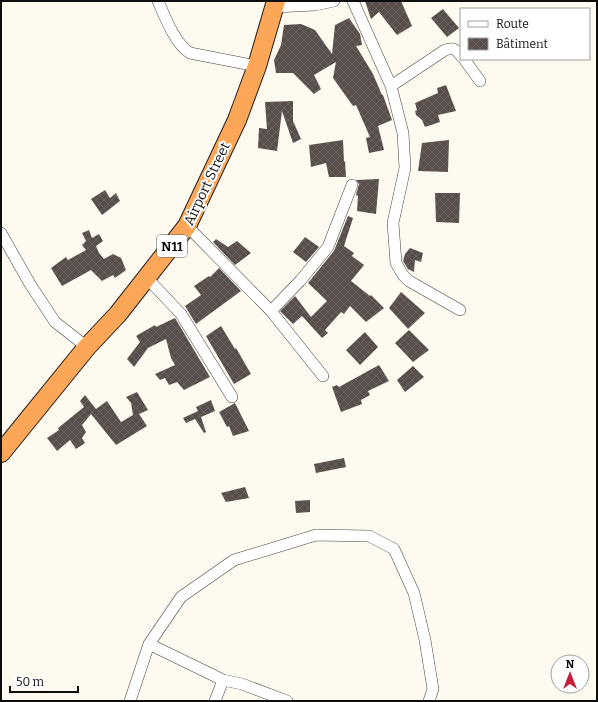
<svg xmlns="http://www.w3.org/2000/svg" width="598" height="702" font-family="Bitter,serif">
  <defs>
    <pattern id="building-cross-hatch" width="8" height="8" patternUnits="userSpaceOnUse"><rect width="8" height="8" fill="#574d4a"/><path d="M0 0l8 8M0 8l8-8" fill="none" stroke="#6a6260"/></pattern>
  </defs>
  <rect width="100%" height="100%" fill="#fffaef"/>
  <path fill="url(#building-cross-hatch)" d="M 365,1 L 401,1 L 412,26 L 397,35 L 379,12 L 371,19 Z
    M 443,9 L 459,28 L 447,37 L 431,18 Z
    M 349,18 L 360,34 L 362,45 L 356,46 L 373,74 L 382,95 L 383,95 L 392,120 L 378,126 L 384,150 L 369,153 L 366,138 L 370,137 L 356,105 L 353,106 L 333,78 L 336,62 L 314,75 L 321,89 L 314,94 L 293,73 L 276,73 L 274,60 L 281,45 L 284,25 L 301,24 L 315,30 L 332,54 L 335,25 Z
    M 446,85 L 456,111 L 438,115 L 440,122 L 425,127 L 422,120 L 416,115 L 415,111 L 417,110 L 415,103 L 438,93 L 437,88 Z
    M 293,101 L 293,121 L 301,139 L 293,143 L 282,111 L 277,151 L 258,148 L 259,128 L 267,129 L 265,102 Z
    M 343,140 L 344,162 L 345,161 L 346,177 L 329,177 L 326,163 L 311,167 L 309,145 Z
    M 449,140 L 448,172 L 418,171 L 422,143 Z
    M 379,179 L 376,214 L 357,211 L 358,196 L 356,195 L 359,184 L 356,180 Z
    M 105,190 L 110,198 L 116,193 L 120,201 L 102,215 L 91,199 Z
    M 435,193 L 460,193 L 459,223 L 436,222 Z
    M 348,216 L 353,218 L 344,246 L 354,253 L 352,256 L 364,265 L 351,281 L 370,296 L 371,295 L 384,308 L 366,322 L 350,306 L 344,314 L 341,312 L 325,330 L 328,333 L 322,338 L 302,316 L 293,324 L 280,311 L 295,296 L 311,317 L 327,301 L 308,283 L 334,251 Z
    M 89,230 L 92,238 L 99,234 L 103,241 L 96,246 L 99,253 L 104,259 L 113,254 L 121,258 L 126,270 L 115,278 L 113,275 L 102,281 L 91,270 L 62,286 L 51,268 L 66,257 L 68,260 L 86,250 L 82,245 L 86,241 L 82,233 Z
    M 305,237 L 319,247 L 306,262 L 293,252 Z
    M 216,239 L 228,247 L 237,241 L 251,253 L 235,265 L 213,242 Z
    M 410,248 L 423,253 L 421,262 L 415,260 L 414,272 L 408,269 L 403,261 L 405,254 Z
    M 219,268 L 241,291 L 196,324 L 185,306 L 201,295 L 194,286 L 209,276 L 210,277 Z
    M 401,292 L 425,313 L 408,329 L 389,308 Z
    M 175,318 L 210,377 L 184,390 L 177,382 L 169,385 L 165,378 L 160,380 L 155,374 L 175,365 L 171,358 L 166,339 L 148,348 L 134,367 L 127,359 L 140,342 L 136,336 L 155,325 L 156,327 Z
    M 221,326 L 235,349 L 236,348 L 251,374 L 234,384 L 206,336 Z
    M 409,330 L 429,350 L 413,362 L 395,343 Z
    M 365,332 L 378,347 L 360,365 L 346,350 Z
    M 379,365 L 389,381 L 368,391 L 370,395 L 361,400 L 362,404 L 341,412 L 332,387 L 337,385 L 339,387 Z
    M 413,366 L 424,377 L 405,392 L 397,380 Z
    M 137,392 L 148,410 L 139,414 L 147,426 L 116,445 L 91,414 L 82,425 L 86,432 L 82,438 L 85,443 L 76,449 L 70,440 L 57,451 L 47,438 L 59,430 L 58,428 L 84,407 L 80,401 L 85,395 L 96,409 L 107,401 L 121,422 L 133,415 L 131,403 L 126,397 Z
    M 211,400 L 215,411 L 201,417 L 206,432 L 204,433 L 195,419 L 186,423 L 183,418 L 198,411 L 196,407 Z
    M 235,403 L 249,431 L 233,436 L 229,426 L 227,427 L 219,412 Z
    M 344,458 L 346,467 L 316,473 L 314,464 Z
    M 245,487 L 249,498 L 226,502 L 221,493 Z
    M 310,500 L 310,512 L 296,513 L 295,501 Z"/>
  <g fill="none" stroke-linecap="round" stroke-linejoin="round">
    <g stroke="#414141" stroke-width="12">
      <path id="minor" d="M 158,1 C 165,17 175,44 190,53 L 257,66
        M 353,1 L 391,86 L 403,133 L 405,168 L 393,223 L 396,263 L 403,275 L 409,281 L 460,310
        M 275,7 L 315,5 L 334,1
        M 464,59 L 480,81
        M 391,86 L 445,50 C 453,47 456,49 461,56
        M 187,226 L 271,311 L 323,376
        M 1,233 L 30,284 L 55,322 L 87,347
        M 147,278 L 181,314 L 232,397
        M 271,311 L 300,281 L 328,247 L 352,185
        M 149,644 L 223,680 L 242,684 L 287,701
        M 130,701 L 149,644 L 181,597 L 234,560 L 316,535 L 369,536 L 394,549 L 414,593 L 425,640 L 433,689 L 429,701
        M 215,701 L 223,680"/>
    </g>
    <g stroke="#1f1f1f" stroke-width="20">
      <path id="trunk" d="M 1,453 L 87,347 L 118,314 L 187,226 L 237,120 L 257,66 L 276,1"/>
    </g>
    <use href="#minor" stroke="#fff" stroke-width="11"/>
    <use href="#trunk" stroke="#fca758" stroke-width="18"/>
  </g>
  <g text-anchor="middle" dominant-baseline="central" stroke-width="4" stroke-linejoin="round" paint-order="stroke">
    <rect fill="#fff" stroke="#565656" stroke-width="1" x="157" y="235" width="30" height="22" rx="3"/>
    <g font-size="13" font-weight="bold" fill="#0e0e0e">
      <text x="172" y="246">N11</text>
    </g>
    <g font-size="14" fill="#0e0e0e" stroke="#fff">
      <text transform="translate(207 184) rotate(-65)">Airport Street</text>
    </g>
  </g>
  <rect width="598" height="702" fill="none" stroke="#0e0e0e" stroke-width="4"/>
  <rect x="460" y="8" width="130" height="52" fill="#ffffff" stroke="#9f9f9f"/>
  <rect x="468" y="21" width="20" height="6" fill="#ffffff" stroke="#9f9f9f"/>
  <text x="496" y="28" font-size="12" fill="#0e0e0e">Route</text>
  <rect x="468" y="38" width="20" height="12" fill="url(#building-cross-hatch)" stroke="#9f9f9f"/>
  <text x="496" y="48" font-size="12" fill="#0e0e0e">Bâtiment</text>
  <g transform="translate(570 674)"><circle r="19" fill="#ffffff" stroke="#9f9f9f"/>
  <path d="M0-3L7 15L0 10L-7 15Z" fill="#c51f3b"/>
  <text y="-6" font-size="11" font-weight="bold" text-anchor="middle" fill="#0e0e0e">N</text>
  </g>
  <path d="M10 686v6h68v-6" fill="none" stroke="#0e0e0e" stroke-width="2"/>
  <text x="16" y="686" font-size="12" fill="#0e0e0e" stroke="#ffffff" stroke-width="3" paint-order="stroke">50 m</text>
</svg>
